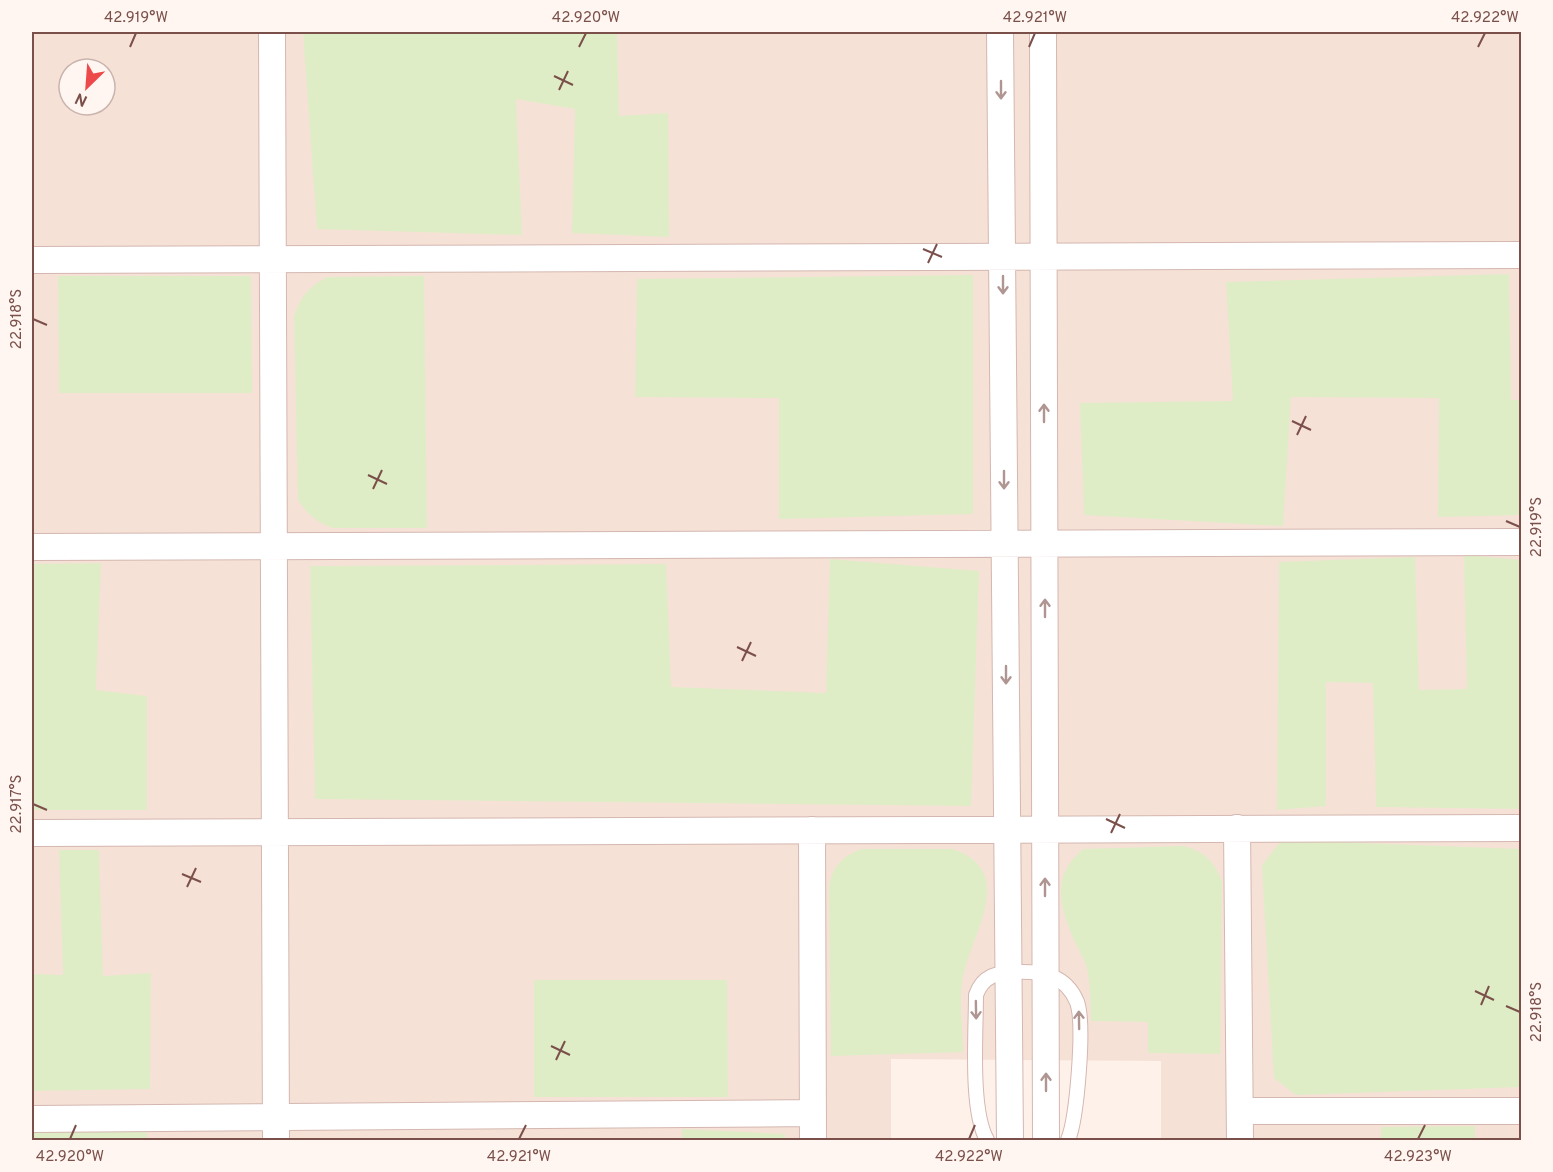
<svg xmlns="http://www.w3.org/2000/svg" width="1553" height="1172" font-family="Overpass,sans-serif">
  <rect width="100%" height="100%" fill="#fef1e9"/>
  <path fill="#f6e1d7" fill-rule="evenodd" d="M 32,32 L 1521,32 L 1521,1140 L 1161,1140 L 1161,1061 L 891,1059 L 891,1140 L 32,1140 ZM 69,69 L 105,69 L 105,105 L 69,105 Z"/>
  <path fill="#dfedc6" d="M 303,32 L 617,32 L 619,116 L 668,113 L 669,237 L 572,233 L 575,109 L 516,99 L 522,235 L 317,229 Z
    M 1509,274 L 1511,400 L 1521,400 L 1521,515 L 1438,517 L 1439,398 L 1291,397 L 1283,526 L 1084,515 L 1080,403 L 1233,401 L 1226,282 Z
    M 973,275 L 973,514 L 779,519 L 779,398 L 635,397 L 637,279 Z
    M 58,276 L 251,276 L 252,393 L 59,393 Z
    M 424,276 L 427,528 L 333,528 C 316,522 308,515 298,500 L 294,317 C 300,297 309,286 328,277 Z
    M 1464,555 L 1521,560 L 1521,809 L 1376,807 L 1373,683 L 1326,682 L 1326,806 L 1277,810 L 1279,562 L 1415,557 L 1419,690 L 1467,689 Z
    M 830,559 L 979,571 L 971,806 L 315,799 L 310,566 L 666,564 L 671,687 L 826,693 Z
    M 101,563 L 96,690 L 147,696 L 147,810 L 32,810 L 32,564 Z
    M 1282,840 L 1521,849 L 1521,1087 L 1296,1095 L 1274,1078 L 1262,865 Z
    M 1183,846 C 1204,851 1214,861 1222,881 L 1220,1054 L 1148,1053 L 1148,1022 L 1091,1021 C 1090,1003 1091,982 1086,965 C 1083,957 1078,949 1074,940 C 1059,904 1051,877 1083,849 Z
    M 861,849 L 953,849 C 1020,872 969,936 962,982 C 959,1004 963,1030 963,1052 L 831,1056 L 829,888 C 832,867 841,857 861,849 Z
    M 59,850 L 99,850 L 103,976 L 151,973 L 150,1089 L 32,1091 L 32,974 L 63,975 Z
    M 534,980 L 727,980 L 728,1097 L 534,1097 Z
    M 1475,1126 L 1475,1140 L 1381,1140 L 1381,1127 Z
    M 682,1129 L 785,1134 L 785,1140 L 682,1140 Z
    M 32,1132 L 147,1132 L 147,1140 L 32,1140 Z"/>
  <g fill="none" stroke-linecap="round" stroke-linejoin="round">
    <g stroke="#d4b7b0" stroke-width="16">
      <path id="lane" d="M 987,1140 C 970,1110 976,1033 976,995 C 983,975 997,973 1016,972 C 1042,971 1066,975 1077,1002 C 1085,1024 1077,1118 1068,1140"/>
    </g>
    <g stroke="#d4b7b0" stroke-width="28">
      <path id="street" d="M 272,32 L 276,1140
        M 1000,32 L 1010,1140
        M 1043,32 L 1046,1140
        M 32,260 L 1522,255
        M 32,547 L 1522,542
        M 1237,828 L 1240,1140
        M 812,830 L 813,1140
        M 32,833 L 1522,828
        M 1240,1111 L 1522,1111
        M 32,1119 L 813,1113"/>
    </g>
    <use href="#lane" stroke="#fff" stroke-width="14"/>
    <use href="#street" stroke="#fff" stroke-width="26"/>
  </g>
  <defs><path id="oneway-shaft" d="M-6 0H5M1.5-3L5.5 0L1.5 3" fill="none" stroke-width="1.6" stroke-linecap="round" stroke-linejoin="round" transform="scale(1.5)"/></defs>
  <g stroke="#b09692">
    <use href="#oneway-shaft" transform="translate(1001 90) rotate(90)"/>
    <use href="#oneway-shaft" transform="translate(1003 285) rotate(90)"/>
    <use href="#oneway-shaft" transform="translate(1044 413) rotate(-90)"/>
    <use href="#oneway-shaft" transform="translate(1004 480) rotate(90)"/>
    <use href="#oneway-shaft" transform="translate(1045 608) rotate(-90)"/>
    <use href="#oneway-shaft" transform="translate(1006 675) rotate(90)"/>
    <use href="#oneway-shaft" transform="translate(1045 887) rotate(-90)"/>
    <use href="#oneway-shaft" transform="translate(976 1010) rotate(89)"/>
    <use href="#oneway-shaft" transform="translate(1079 1020) rotate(-91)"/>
    <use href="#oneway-shaft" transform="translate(1046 1082) rotate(-90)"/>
  </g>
  <path fill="none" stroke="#7b504a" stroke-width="2" d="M 130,47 L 136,33M 579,47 L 586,33M 1029,47 L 1035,33M 1478,47 L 1485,33M 554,76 L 573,85M 559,90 L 568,71M 923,249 L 942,257M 928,263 L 937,244M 33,319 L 47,325M 1292,421 L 1311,430M 1297,435 L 1306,416M 368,475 L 387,484M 373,489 L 382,470M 1506,521 L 1520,527M 737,647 L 756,656M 742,661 L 751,642M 33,804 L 47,810M 1106,819 L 1125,828M 1111,833 L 1120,814M 182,874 L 201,882M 187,887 L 196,868M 1475,991 L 1494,1000M 1481,1005 L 1489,986M 1506,1006 L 1520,1012M 551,1046 L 570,1055M 556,1060 L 565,1041M 70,1139 L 76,1125M 519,1139 L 526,1125M 969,1139 L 975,1125M 1418,1139 L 1425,1125"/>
  <rect width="1553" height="1172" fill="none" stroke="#fff6f1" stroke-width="66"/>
  <g transform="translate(87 87) rotate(205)"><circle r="28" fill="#fff6f1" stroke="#cab4ae" stroke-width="1.5"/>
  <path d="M0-4.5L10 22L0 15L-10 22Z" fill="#ed494b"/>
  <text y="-9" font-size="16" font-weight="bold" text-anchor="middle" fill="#7b504a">N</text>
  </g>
  <rect x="33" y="33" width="1487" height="1106" fill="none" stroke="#7b504a" stroke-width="2"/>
  <g font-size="15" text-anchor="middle" fill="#7b504a">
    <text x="136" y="22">42.919°W</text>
    <text x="586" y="22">42.920°W</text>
    <text x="1035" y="22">42.921°W</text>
    <text x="1485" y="22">42.922°W</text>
    <text transform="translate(16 319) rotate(-90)" y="5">22.918°S</text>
    <text transform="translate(1536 527) rotate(-90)" y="5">22.919°S</text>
    <text transform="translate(16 804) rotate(-90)" y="5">22.917°S</text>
    <text transform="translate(1536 1012) rotate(-90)" y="5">22.918°S</text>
    <text x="70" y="1161">42.920°W</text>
    <text x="519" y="1161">42.921°W</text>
    <text x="969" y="1161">42.922°W</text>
    <text x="1418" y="1161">42.923°W</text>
  </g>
</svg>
